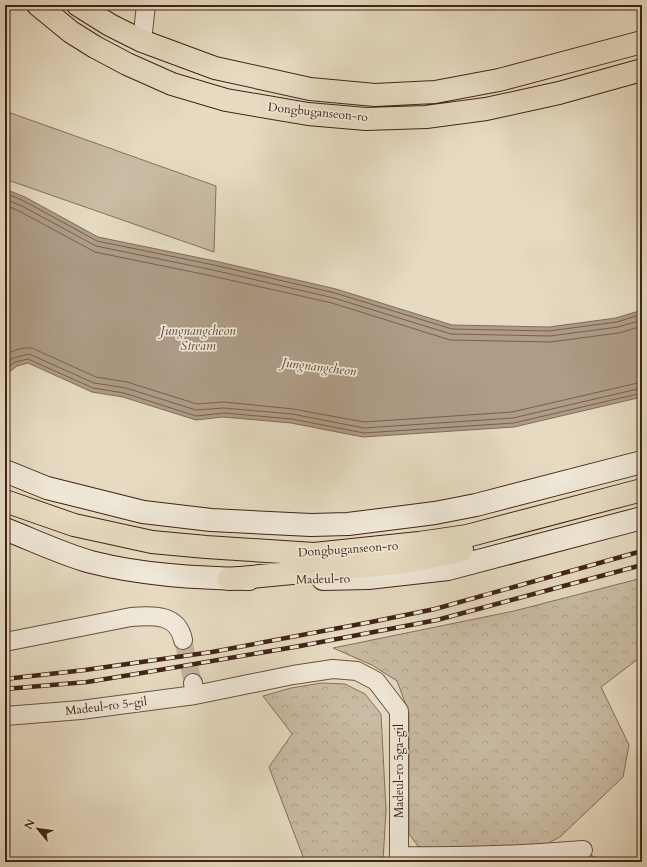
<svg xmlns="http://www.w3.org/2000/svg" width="647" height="867" font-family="Cardo,serif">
  <defs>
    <pattern id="forest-crowns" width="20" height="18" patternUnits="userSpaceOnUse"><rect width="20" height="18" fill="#cabca4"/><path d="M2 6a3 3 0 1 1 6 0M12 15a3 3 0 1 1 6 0" fill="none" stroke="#afa18c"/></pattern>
  </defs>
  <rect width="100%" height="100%" fill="#e6dbc1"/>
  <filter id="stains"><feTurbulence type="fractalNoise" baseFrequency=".005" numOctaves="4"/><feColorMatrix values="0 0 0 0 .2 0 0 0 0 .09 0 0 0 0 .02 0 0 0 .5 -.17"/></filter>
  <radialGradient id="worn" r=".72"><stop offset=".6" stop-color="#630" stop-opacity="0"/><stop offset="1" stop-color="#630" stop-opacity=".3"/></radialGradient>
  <path fill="url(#forest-crowns)" stroke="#866f5e" d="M 642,578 L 642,656 L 601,687 L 629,745 L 623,777 L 560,837 L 538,848 L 428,850 L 418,846 L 409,834 L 409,713 L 397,681 L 372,665 L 333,648 L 514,611 Z
    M 322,683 L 345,684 L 365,694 L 381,714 L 386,810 L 383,862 L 305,862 L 269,767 L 292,734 L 263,696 L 291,688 Z
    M 591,855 L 603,862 L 501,862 L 539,861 Z"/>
  <path fill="#cabca4" stroke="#866f5e" d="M 5,111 L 216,186 L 214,252 L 5,179 Z"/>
  <path fill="#ae9c87" stroke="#836b5a" d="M 5,189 L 25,197 L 98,237 L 215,261 L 336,289 L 452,325 L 549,327 L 616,318 L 642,310 L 642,397 L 514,427 L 363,437 L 291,423 L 223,417 L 196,420 L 123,397 L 92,392 L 28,363 L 17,366 L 7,374 L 5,373 Z"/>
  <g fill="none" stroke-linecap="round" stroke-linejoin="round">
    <path stroke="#785f4f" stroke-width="1" d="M 5,193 L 24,201 L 97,241 L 214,265 L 335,293 L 452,329 L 549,331 L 617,322 L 642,314
      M 5,199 L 22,206 L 96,246 L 213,270 L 334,298 L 451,334 L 550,336 L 618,327 L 642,320
      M 5,205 L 19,211 L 95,252 L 212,276 L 332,303 L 450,340 L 550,342 L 619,333 L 642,326
      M 5,356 C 12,350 23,347 32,348 L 96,377 L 127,382 L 197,404 L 224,402 L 293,409 L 364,422 L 512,412 L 642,382
      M 5,364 L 13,358 L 29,354 L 94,383 L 126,388 L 196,410 L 224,408 L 292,414 L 364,428 L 513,418 L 642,388
      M 5,369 L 15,362 L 28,359 L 93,388 L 124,393 L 196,416 L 224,413 L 292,419 L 364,433 L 514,423 L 642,393"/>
    <path stroke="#c5b69f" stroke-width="18" stroke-dasharray="18 9" stroke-linecap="butt" d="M 183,640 L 193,683"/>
    <g stroke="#6b5042" stroke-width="20">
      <path id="street" d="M 142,41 L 146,5
        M 5,642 L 131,617 C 153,615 178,614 183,640
        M 195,695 L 293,675 L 333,669 L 357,671 L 376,681 L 399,711 L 399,862
        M 5,716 L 81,710 L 195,695 L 193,683
        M 400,856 C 461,857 522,855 583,850"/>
    </g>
    <g stroke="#422217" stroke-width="24">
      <path id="secondary" d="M 5,471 L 47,488 L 143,512 L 211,520 L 311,525 L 348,524 L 435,513 L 476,505 L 642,462
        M 5,529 C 33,540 62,554 91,562 C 142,575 196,578 249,579
        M 323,579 L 368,578 L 448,569 L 642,518"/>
    </g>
    <g stroke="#422217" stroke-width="24">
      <path id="highway" d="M 38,5 L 71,32 L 95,47 L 127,64 L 172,84 L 226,100 L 308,114 L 366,119 L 426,117 L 486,109 L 559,93 L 642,70
        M 78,5 L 110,25 L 142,41 L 215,68 L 310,89 L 375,95 L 435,92 L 499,80 L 642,42
        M 5,501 L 74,525 L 152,542 L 206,547 L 314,554 L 419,543 L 467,536 L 642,490
        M 229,579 L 398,563 L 452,553 L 462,550"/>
    </g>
    <use href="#street" stroke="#efe8d7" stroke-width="18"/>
    <use href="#secondary" stroke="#efe8d7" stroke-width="22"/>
    <use href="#highway" stroke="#e6dbc1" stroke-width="22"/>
    <g stroke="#422217" stroke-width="4.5">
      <path id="rail" d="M 5,679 L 85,670 L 212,652 L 371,622 L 435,609 L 642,551
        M 5,689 L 87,682 L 136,674 L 300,646 L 437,620 L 642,565"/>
    </g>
    <use href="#rail" stroke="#efe8d7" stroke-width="3" stroke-dasharray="9" stroke-linecap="butt"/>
  </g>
  <g text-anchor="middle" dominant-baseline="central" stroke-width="3.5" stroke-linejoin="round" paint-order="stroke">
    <g font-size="12" fill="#422217" stroke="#efe8d7">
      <text transform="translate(318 112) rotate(6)">Dongbuganseon-ro</text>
      <text transform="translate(348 549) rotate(-4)">Dongbuganseon-ro</text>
      <text transform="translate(323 579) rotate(-1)">Madeul-ro</text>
      <text transform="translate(106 706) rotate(-7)">Madeul-ro 5-gil</text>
      <text transform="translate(399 771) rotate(-90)">Madeul-ro 5ga-gil</text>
    </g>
    <g font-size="13" font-style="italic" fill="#624739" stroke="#efe8d7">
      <text x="198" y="331">Jungnangcheon<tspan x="198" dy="15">Stream</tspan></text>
      <text transform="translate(319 367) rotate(7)">Jungnangcheon</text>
    </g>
  </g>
  <rect width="647" height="867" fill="none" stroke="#e6dbc1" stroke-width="20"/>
  <rect x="6" y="6" width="635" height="855" fill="none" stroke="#422217" stroke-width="2"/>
  <rect x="10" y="10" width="627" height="847" fill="none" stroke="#422217"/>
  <g transform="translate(38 829) rotate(299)" stroke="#efe8d7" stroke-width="3" paint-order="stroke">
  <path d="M0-3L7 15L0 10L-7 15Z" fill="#422217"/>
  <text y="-6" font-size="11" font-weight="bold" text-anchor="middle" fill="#422217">N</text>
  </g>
  <rect width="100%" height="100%" filter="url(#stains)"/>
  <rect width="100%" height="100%" fill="url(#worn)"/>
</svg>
